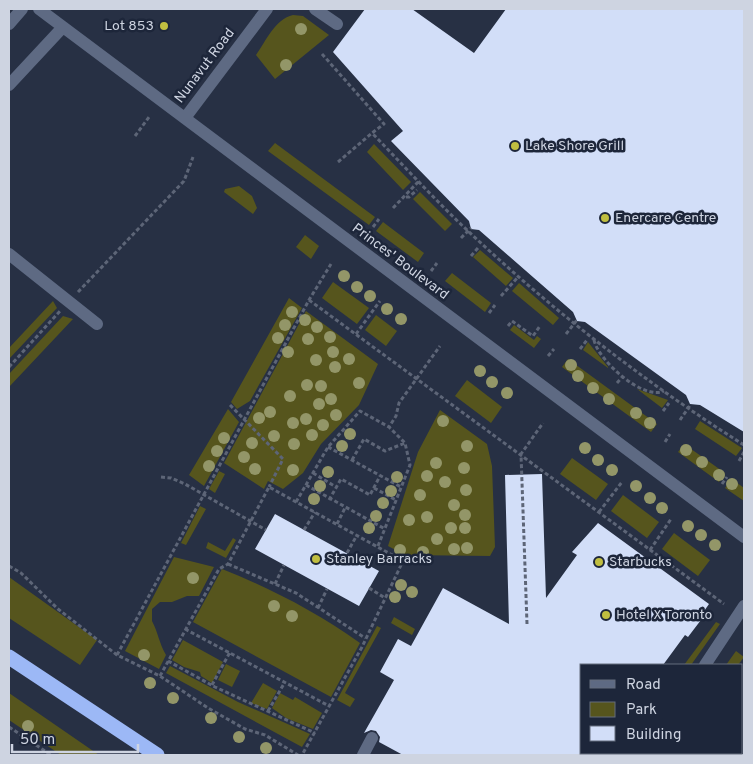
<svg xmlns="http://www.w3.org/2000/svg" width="753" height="764" font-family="Overpass,sans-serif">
  <rect width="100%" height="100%" fill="#273044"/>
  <path fill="#56551d" d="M 293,15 L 303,16 L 329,35 L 275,79 L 256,55 C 266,41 275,19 293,15 Z
    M 275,143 L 375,217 L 369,225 L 268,151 Z
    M 374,144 L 411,182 L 403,190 L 367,152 Z
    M 239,186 L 252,196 L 257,208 L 253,214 L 224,192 L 225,189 Z
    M 420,192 L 452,224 L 445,231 L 413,199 Z
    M 383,222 L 424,253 L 418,262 L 376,231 Z
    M 305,235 L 319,246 L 311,259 L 296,247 Z
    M 480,250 L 513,278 L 506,286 L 473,257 Z
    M 452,273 L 491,303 L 485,312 L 445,281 Z
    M 333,282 L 369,308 L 357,324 L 322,298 Z
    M 519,283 L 559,318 L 553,325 L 512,291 Z
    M 289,298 L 302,308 L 250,401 L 237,409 L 231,402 Z
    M 53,301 L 57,308 L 9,359 L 9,348 Z
    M 306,311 L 378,364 L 359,405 L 321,444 L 303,473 L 283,489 L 268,481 L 264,489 L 224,463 Z
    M 376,315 L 397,331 L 386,346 L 365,330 Z
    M 63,316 L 73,319 L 9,387 L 9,374 Z
    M 514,325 L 534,340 L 537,336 L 541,339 L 534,348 L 510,330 Z
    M 588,342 L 608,367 L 608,368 L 583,350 Z
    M 568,359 L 657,424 L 651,432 L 562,367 Z
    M 467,380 L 502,407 L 491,423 L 455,396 Z
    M 637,389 L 668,400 L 662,408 Z
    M 228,409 L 239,422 L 204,486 L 189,475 Z
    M 440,410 L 487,444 L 492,466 L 495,547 L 490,556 L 405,555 L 388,546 L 418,452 Z
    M 700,421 L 742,448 L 736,456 L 695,429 Z
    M 684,444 L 725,473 L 719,482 L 678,452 Z
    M 572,458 L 608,484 L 596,500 L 560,474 Z
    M 219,471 L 225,474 L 215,493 L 209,489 Z
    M 732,479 L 744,488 L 744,501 L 725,488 Z
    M 623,495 L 659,522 L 647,538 L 611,511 Z
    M 200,506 L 206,509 L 186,545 L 181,543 Z
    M 674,533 L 710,560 L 698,576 L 662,549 Z
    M 233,538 L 236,540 L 226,558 L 206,548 L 208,542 L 225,551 Z
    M 174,557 L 214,567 L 199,596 L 187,596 L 172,602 L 160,602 L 152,609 L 152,621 C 158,632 159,643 166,655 L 159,669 L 125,651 Z
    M 222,569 C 272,589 316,612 360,643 L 331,697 L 193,622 Z
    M 9,577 L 97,640 L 80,665 L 9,618 Z
    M 394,617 L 415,629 L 412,635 L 391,623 Z
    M 716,622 L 720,624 L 691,665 L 684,665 Z
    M 377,626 L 381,628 L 345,693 L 355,699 L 350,707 L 337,700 Z
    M 183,640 L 223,662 L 212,683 L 201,676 L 200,672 L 184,667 L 172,660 Z
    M 736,651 L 744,657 L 738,665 L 726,665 Z
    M 226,664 L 240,671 L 232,687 L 218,680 Z
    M 170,666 L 238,702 L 310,734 L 302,747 L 166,673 Z
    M 263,683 L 277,691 L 267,709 L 251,703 Z
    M 9,693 L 99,755 L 61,755 L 9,720 Z
    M 280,693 L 293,700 L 295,697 L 322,713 L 313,729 L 286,718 L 272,708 Z"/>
  <path fill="#d2def8" d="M 365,9 L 412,9 L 474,53 L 506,9 L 744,9 L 744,432 L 700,405 L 690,404 L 686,395 L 585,322 L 577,321 L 573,312 L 479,230 L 471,229 L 469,221 L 391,141 L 403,131 L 333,52 Z
    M 542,474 L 546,598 L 577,555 L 572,552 L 598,523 L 709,604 L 702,614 L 704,616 L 688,637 L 685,635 L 663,665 L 582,665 L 582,755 L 403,755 L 379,742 L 380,737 L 376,731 L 371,730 L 364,733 L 394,680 L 380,672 L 398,639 L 411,646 L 443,588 L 509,624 L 505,475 Z
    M 275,514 L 379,571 L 359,606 L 255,549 Z"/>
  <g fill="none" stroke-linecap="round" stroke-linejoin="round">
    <path stroke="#5d6577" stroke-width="3" stroke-dasharray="4 2.5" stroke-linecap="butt" d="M 322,54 L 384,124 L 372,133 C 404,166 435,200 468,231 C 553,311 646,383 744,445
      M 135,136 L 149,117
      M 338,162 L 372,133
      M 406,197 L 409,197 L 417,190
      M 393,208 L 419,181
      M 373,227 L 379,219
      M 461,238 L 471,228
      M 471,256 L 478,248
      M 431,271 L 437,263
      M 78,292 L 184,181 L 193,157
      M 501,296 L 519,276
      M 309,300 L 724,604
      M 489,313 L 495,305
      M 508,326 L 512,321 L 533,336 L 540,326
      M 356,334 L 380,301
      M 566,334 L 577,320
      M 594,340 C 598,360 643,401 664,391
      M 580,349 L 587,340
      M 548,356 L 554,349
      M 9,367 L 60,311
      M 617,383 L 623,376
      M 230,405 L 283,459 L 269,487
      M 663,411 L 669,403
      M 680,420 L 691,404
      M 665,442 L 670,434
      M 328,447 L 401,487
      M 352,460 L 364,439 L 385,451 L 405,443
      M 739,461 L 744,452
      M 313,473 L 336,487
      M 161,477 L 171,478 L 185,484 L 266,530
      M 722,484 L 727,477
      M 306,485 L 385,529
      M 374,488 L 396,500
      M 329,500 L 341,479 L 370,495 L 380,476
      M 296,502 L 328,447 L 360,411 L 389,427
      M 599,512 L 622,482
      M 337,524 L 345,508
      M 304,530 L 315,512
      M 378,546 L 410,465 L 405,443 L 389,427 L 396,416 L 399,403 L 440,346
      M 650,550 L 671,519
      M 347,553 L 357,535
      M 228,564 L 296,593 L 365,638
      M 9,566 L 21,573 L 58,609 L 117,655 L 160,676 L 208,708 L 245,729 L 265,735 L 298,755
      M 275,584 L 284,565
      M 369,588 L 385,598
      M 318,608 L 327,589
      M 527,624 L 521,454 L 543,423
      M 185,629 L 329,706
      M 117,655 L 309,300 L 331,264
      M 168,661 L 215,687 L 315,733
      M 160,676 L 219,569 L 228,564 L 269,487 L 403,561 L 362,647 L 302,755
      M 212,685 L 230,652
      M 268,711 L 285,682
      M 9,727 L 51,755"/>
    <path stroke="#5e6a83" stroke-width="12" d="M 39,9 L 744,537
      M 315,9 L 337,24
      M 9,24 L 22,9
      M 9,85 L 63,27
      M 185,118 L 267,9
      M 9,254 L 97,324
      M 705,665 L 744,606
      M 363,755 L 372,738
      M 640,755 L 641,753"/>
    <path stroke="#9cb8f6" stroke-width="15" d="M 9,657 L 157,755"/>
  </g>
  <g fill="#939668">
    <circle cx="301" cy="29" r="6"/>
    <circle cx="286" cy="65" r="6"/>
    <circle cx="344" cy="276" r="6"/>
    <circle cx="357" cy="287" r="6"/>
    <circle cx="370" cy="296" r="6"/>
    <circle cx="387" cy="309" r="6"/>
    <circle cx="292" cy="312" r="6"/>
    <circle cx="401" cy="319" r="6"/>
    <circle cx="305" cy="320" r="6"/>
    <circle cx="285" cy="325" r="6"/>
    <circle cx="317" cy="327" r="6"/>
    <circle cx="330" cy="337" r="6"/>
    <circle cx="278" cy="338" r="6"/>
    <circle cx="308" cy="339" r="6"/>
    <circle cx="288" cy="352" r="6"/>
    <circle cx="333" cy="352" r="6"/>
    <circle cx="349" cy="359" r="6"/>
    <circle cx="316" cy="360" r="6"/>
    <circle cx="571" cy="365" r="6"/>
    <circle cx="335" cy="367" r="6"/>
    <circle cx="480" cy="371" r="6"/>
    <circle cx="578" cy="376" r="6"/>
    <circle cx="492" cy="382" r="6"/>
    <circle cx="359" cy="383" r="6"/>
    <circle cx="307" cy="385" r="6"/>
    <circle cx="321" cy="386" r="6"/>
    <circle cx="593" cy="388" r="6"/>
    <circle cx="507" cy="393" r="6"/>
    <circle cx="290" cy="396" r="6"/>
    <circle cx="331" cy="399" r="6"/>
    <circle cx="609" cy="399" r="6"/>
    <circle cx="319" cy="404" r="6"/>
    <circle cx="270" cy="412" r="6"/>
    <circle cx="636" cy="413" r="6"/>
    <circle cx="336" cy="415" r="6"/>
    <circle cx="259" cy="418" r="6"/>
    <circle cx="306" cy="419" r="6"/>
    <circle cx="443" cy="421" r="6"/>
    <circle cx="293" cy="423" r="6"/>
    <circle cx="650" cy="423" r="6"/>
    <circle cx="323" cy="425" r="6"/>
    <circle cx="350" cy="434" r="6"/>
    <circle cx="312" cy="435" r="6"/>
    <circle cx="274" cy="436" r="6"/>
    <circle cx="224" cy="438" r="6"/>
    <circle cx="252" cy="443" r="6"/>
    <circle cx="294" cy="444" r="6"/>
    <circle cx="342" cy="446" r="6"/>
    <circle cx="467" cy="446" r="6"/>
    <circle cx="585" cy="448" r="6"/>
    <circle cx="686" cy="450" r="6"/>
    <circle cx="217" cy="451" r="6"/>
    <circle cx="244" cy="457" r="6"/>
    <circle cx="598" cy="460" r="6"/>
    <circle cx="702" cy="462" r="6"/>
    <circle cx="436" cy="463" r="6"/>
    <circle cx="209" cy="466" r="6"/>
    <circle cx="464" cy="468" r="6"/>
    <circle cx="255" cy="469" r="6"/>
    <circle cx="293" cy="470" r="6"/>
    <circle cx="612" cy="470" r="6"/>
    <circle cx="328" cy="472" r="6"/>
    <circle cx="719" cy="475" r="6"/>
    <circle cx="427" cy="476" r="6"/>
    <circle cx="397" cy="477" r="6"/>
    <circle cx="445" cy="482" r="6"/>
    <circle cx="732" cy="484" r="6"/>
    <circle cx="320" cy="486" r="6"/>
    <circle cx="636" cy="486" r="6"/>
    <circle cx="466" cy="490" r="6"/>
    <circle cx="391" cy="491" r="6"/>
    <circle cx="420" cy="495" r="6"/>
    <circle cx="650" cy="498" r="6"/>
    <circle cx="314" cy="499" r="6"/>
    <circle cx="383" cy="503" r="6"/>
    <circle cx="454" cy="505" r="6"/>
    <circle cx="662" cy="508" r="6"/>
    <circle cx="465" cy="515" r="6"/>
    <circle cx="376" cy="516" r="6"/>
    <circle cx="427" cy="517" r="6"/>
    <circle cx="409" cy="520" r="6"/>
    <circle cx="688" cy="526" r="6"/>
    <circle cx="369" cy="528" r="6"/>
    <circle cx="451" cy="528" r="6"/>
    <circle cx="465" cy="528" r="6"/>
    <circle cx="701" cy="535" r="6"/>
    <circle cx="437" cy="539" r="6"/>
    <circle cx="715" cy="545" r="6"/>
    <circle cx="467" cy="548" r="6"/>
    <circle cx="454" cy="549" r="6"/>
    <circle cx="400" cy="550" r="6"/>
    <circle cx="423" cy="552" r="6"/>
    <circle cx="193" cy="578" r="6"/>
    <circle cx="401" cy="585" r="6"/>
    <circle cx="412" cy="592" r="6"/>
    <circle cx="395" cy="597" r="6"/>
    <circle cx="274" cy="606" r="6"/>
    <circle cx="292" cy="616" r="6"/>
    <circle cx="144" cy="655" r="6"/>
    <circle cx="150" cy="683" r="6"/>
    <circle cx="173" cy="698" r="6"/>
    <circle cx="211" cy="718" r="6"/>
    <circle cx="28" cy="726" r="6"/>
    <circle cx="239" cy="737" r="6"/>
    <circle cx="266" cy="748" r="6"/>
  </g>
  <g fill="#c0be40" stroke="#1d263a" stroke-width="2">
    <circle cx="164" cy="26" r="5"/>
    <circle cx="515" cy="146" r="5"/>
    <circle cx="605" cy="218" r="5"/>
    <circle cx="316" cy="559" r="5"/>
    <circle cx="599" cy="562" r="5"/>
    <circle cx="606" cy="615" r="5"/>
  </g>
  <g text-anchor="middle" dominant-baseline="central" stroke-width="5" stroke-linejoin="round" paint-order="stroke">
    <g font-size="14" fill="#ced4e1" stroke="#1d263a" text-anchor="start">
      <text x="154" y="26" text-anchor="end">Lot 853</text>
      <text x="525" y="146">Lake Shore Grill</text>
      <text x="615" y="218">Enercare Centre</text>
      <text x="326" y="559">Stanley Barracks</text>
      <text x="609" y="562">Starbucks</text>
      <text x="616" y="615">Hotel X Toronto</text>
    </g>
    <g font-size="14" fill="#ced4e1" stroke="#1d263a">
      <text transform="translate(205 66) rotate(-53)">Nunavut Road</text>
      <text transform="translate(400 262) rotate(37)">Princes' Boulevard</text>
    </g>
  </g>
  <rect width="753" height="764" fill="none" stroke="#ced4e1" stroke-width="20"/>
  <rect x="580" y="664" width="162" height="90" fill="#1d263a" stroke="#646c7d"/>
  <rect x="590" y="680" width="25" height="8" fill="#5e6a83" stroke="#646c7d"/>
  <text x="626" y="689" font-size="15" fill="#ced4e1">Road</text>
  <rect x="590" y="702" width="25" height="15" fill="#56551d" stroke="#646c7d"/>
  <text x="626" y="714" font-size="15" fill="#ced4e1">Park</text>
  <rect x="590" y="726" width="25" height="15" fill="#d2def8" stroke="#646c7d"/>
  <text x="626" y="739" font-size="15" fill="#ced4e1">Building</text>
  <path d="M12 744v8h126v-8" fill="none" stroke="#ced4e1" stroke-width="2.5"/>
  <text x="20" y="744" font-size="15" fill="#ced4e1" stroke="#1d263a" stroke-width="4" paint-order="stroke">50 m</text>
</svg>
